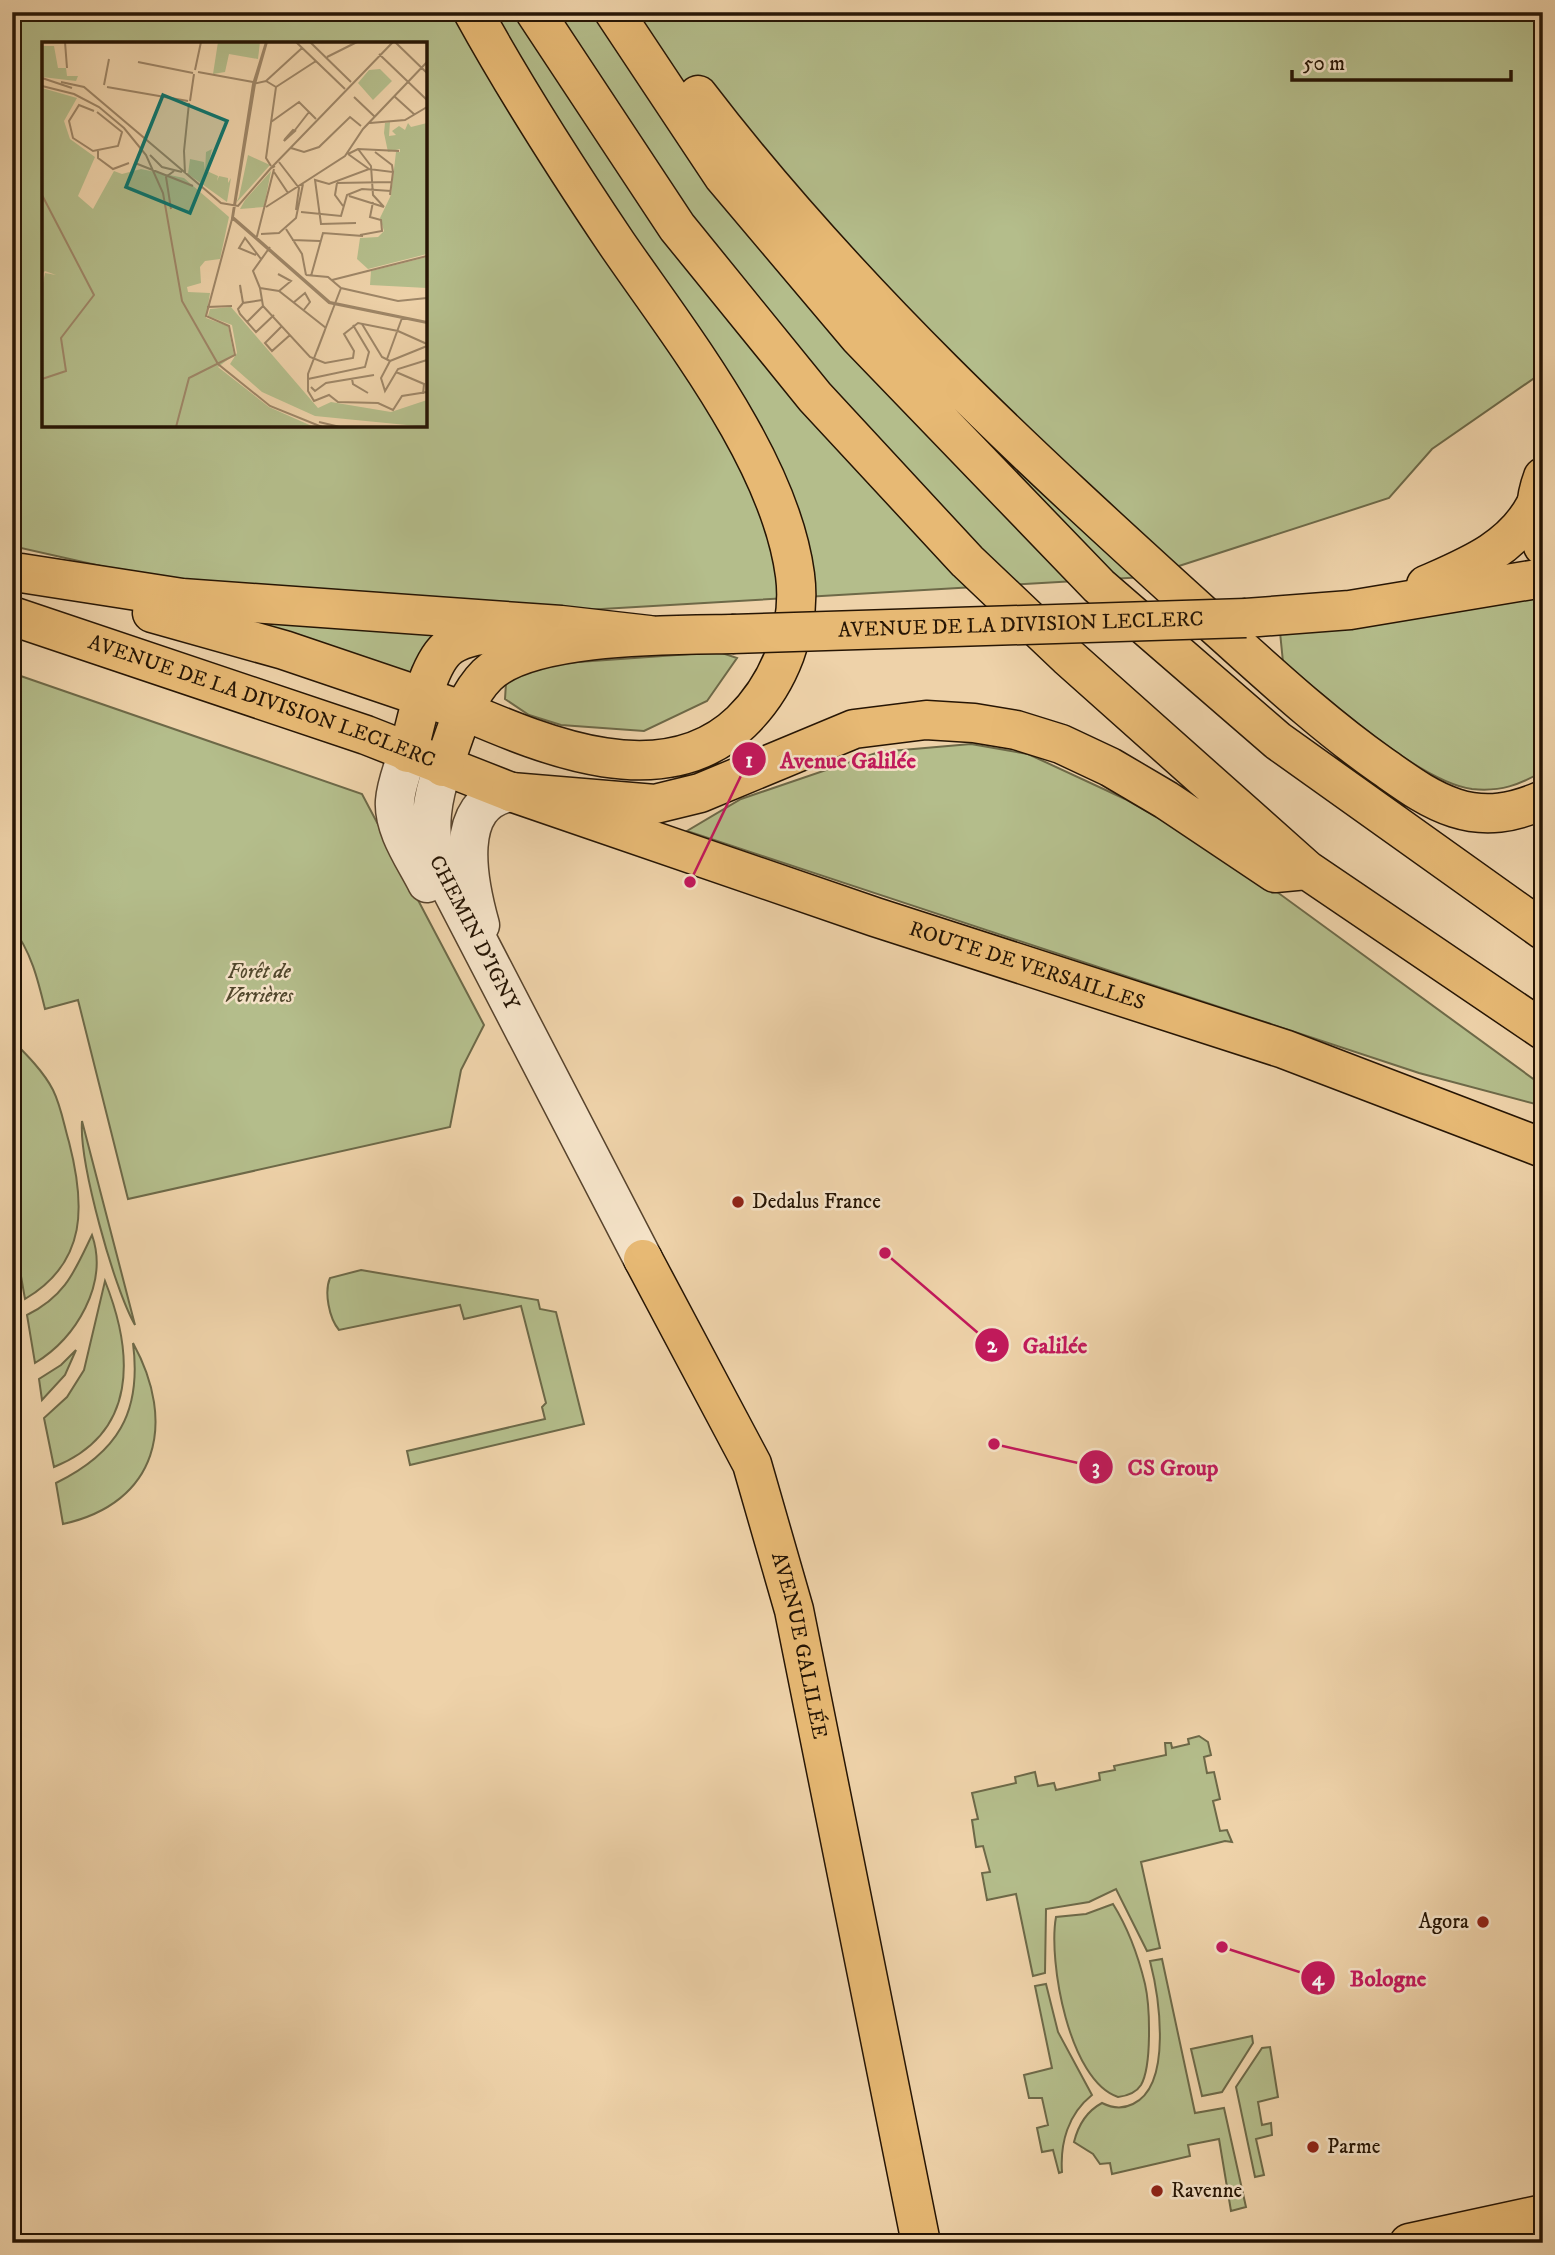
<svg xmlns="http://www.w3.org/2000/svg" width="1555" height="2255" font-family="'IM FELL DW Pica',serif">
  <rect width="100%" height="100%" fill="#eed2a9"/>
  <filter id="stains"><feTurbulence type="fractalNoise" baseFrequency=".00286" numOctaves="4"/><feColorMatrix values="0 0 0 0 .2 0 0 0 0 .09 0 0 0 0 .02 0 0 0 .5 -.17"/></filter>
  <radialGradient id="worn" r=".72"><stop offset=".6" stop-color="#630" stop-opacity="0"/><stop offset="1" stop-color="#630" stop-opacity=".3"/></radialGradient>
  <path fill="#b4bd8b" stroke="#6d6948" stroke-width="2" fill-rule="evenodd" d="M 12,12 L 1543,12 L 1543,372 L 1432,449 L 1389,498 L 1145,577 L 498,615 L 163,580 L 12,546 ZM 44,44 L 425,44 L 425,425 L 44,425 Z
    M 1543,595 L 1543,771 C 1520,785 1500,792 1472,789 C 1418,782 1327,697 1283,662 L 1280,632 Z
    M 226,612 L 430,628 L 435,641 L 413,666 L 408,679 Z
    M 719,652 L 737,658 L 707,701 L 644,731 L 561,725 L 529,715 L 505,699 L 506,683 L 522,670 L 550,664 Z
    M 12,673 L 362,794 L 484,1025 L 461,1070 L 450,1127 L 128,1199 L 78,1000 L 45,1009 C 38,980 31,951 12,927 Z
    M 971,744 L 1028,754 L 1125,799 L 1240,865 L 1543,1086 L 1543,1106 L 1419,1073 L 687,831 L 741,799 L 879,752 Z
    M 12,1040 C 26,1054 44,1072 53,1090 C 61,1106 64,1125 69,1142 C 85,1204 88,1262 25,1299 L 12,1225 Z
    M 82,1121 L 135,1325 C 114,1289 79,1162 82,1121 Z
    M 92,1235 C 109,1284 76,1338 35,1363 L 27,1315 C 66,1296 75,1270 92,1235 Z
    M 361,1270 L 538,1300 L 540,1309 L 556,1312 L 584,1424 L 410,1465 L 407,1451 L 545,1419 L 542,1407 L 546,1403 L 521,1306 L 464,1319 L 460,1305 L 339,1330 C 329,1318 324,1292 330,1278 Z
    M 105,1281 C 134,1354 138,1433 54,1467 L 44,1418 L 67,1397 L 84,1370 Z
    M 133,1343 C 177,1423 158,1503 63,1524 L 56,1483 C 117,1453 142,1413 133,1343 Z
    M 76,1350 L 65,1375 L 42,1400 L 39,1379 L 61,1365 Z
    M 1199,1736 L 1208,1742 L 1211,1755 L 1204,1757 L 1207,1773 L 1214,1772 L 1220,1799 L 1213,1801 L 1220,1831 L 1227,1830 L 1232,1842 L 1225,1841 L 1141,1862 L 1160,1948 L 1147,1951 L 1116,1889 L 1089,1902 L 1046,1909 L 1045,1973 L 1033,1976 L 1016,1894 L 987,1900 L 982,1873 L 990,1872 L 983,1846 L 976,1847 L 972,1820 L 978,1819 L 972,1793 L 1016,1783 L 1015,1777 L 1035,1772 L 1038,1786 L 1054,1783 L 1056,1790 L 1100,1780 L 1099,1773 L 1115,1770 L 1114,1766 L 1166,1755 L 1165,1743 L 1171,1743 L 1172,1748 L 1189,1744 L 1188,1739 Z
    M 1113,1904 C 1128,1928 1138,1955 1145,1984 C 1150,2006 1152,2066 1141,2085 C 1136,2093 1126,2096 1118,2097 C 1069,2081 1048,1961 1056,1917 L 1086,1914 Z
    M 1162,1959 L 1195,2113 L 1224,2108 L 1246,2207 L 1231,2211 L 1219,2139 L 1188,2145 L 1190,2156 L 1112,2174 L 1110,2163 L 1100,2164 L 1093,2154 L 1074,2142 C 1078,2126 1087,2111 1102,2103 C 1112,2108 1123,2109 1133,2104 C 1173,2085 1159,1996 1150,1961 Z
    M 1046,1984 L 1058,2032 L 1092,2095 C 1068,2114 1060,2143 1062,2172 L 1059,2173 L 1053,2150 L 1042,2152 L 1037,2128 L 1048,2125 L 1042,2098 L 1029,2098 L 1024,2075 L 1052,2068 L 1035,1986 Z
    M 1252,2036 L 1253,2043 L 1222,2092 L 1202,2096 L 1191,2049 Z
    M 1270,2047 L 1278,2097 L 1258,2102 L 1262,2125 L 1271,2123 L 1272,2135 L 1256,2139 L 1264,2175 L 1255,2177 L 1236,2087 L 1262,2048 Z"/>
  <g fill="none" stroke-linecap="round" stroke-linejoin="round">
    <g stroke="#58442d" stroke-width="41">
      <g id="minor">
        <path d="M 408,753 C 403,768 396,785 395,801 C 393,829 415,859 427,883"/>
        <path id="s1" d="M 443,767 C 432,798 427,828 436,860 L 643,1259"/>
        <path d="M 480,925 C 468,882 451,802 511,792"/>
      </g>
    </g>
    <g stroke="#261504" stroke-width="41">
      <g id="major">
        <path d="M 1543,477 C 1534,501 1533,523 1543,546"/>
        <path d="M 21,573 L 182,598 L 561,625 L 649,635"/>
        <path d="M 1426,585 C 1469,566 1512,549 1535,506"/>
        <path d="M 152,613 L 284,650 L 464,711"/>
        <path id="s2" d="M 12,616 L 366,735 L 511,792 L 875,917 L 1284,1049 L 1543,1148"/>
        <path d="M 1246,618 L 1350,610 L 1543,578"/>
        <path d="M 408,753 C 416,725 426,663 450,646 C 465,636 486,634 503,632"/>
        <path d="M 443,767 C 455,736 463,699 487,675 C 530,633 673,635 732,634"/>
        <path id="s3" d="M 643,1259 L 752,1464 L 794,1610 L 921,2243"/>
        <path d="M 1409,2243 L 1543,2214"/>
      </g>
    </g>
    <g stroke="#261504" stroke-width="41">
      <path id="highway" d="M 535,12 L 677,227 L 815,397 L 967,561 L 1068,657 L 1307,870 L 1543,1030
        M 614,12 L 723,176 L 859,337 L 1099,586 L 1278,741 L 1543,930
        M 698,95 C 848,291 1029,457 1211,622 C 1266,671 1320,722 1381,765 C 1404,781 1427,799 1455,808 C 1486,818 1513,813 1543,800
        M 464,711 C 546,746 664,796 741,722 C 779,685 802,628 795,575 C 780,461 681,337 617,244 C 566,168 517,92 473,12
        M 511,792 L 655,804 L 700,793 L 854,729 L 926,720 L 974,723 L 1016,730 L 1061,744 L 1110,767 L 1166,800 L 1275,873 L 1307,870"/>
    </g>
    <use href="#minor" stroke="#f4e2c7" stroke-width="38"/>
    <use href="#major" stroke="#e7b974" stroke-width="38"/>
    <use href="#highway" stroke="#e7b974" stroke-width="38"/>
    <g stroke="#261504" stroke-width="41" stroke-linecap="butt">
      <g id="major-bridge">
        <path id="s4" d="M 732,634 L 1246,618"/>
      </g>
    </g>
    <use href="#major-bridge" stroke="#e7b974" stroke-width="38"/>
  </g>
  <g fill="#8f2418" stroke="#f4e2c7" stroke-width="2.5">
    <circle cx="738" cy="1202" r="7"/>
    <circle cx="1483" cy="1922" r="7"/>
    <circle cx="1313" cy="2147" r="7"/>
    <circle cx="1157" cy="2191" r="7"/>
  </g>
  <g text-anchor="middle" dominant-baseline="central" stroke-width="5" stroke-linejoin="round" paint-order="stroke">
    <g font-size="21" fill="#261504" stroke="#f4e2c7">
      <text stroke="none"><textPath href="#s4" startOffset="289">AVENUE DE LA DIVISION LECLERC</textPath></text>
      <text stroke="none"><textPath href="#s2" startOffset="264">AVENUE DE LA DIVISION LECLERC</textPath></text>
      <text stroke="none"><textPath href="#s1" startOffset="177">CHEMIN D'IGNY</textPath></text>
      <text stroke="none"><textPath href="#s2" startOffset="1074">ROUTE DE VERSAILLES</textPath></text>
      <text stroke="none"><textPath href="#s3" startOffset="420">AVENUE GALILÉE</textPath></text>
    </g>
    <g font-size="21" font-style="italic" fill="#51472c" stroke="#f4e2c7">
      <text x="259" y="972">Forêt de<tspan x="259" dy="24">Verrières</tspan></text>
    </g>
    <g font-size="21" fill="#261504" stroke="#f4e2c7" text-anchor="start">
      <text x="752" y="1202">Dedalus France</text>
      <text x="1469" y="1922" text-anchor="end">Agora</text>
      <text x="1327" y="2147">Parme</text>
      <text x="1171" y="2191">Ravenne</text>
    </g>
  </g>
  <g transform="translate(42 42)">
    <rect width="385" height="385" fill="#eed2a9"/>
    <path d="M 176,0 L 218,0 L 216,17 L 187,12 L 183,30 L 171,32 ZM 1,4 L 12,4 L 16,26 L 24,26 L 25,34 L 36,34 L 34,39 L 0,35 ZM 338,27 L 350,39 L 331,58 L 316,41 L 327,28 ZM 0,46 L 35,56 L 22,79 L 28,97 L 53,115 L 36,154 L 51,167 L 72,129 L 80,132 L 99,127 L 142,136 L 187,175 L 178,217 L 163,219 L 158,225 L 159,241 L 145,245 L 146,250 L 168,251 L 164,276 L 186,284 L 192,313 L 176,325 L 227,365 L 272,385 L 0,385 L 0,246 L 3,231 L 14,233 L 3,229 L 0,232 ZM 348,80 L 347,94 L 354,93 L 350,89 L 357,84 L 363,88 L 366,81 L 369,85 L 385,81 L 385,212 L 326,227 L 315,217 L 318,196 L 336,195 L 342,189 L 338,176 L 349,153 L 354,110 L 358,110 L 358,107 L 346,110 L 342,91 L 343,81 ZM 170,107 L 165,129 L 176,134 L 175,139 L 177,134 L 186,136 L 186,141 L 189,136 L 185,160 L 146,132 L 148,117 L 162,120 L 163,129 L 164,110 ZM 206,113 L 228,123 L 194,161 L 197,155 ZM 229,129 L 222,165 L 198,167 L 203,158 ZM 385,215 L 385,246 L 328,243 L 329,229 ZM 189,265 L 276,366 L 289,360 L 349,370 L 385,358 L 385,385 L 273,374 L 220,350 L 188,322 L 195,311 L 190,283 L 166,274 L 168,267 Z" fill="#b4bd8b"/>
    <path fill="none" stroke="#9e8667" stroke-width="2" d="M 23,0 L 25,26M 224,0 L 211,42 L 190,176 L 287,261 L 385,281M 225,0 L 213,42 L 191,175 L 288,260 L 385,280M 254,0 L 303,47M 268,0 L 309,40M 353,0 L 385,31M 337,12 L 385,58M 285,15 L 315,0M 96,20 L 151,31M 153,28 L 159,0M 156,30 L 211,40M 0,36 L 30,46M 224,39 L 260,6M 19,40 L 42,45 L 179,161 L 196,164 L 229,126M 211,42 L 224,39 L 234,45M 62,43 L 67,17M 0,44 L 32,52 L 57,65 L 82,86 L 104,113 L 121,151 L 140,259 L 176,322 L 228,364 L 280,385M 65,45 L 146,59M 352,54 L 373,73M 312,55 L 332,74M 148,59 L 152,32M 52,69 L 37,63 L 27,79 L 31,96 L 51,109 L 76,104 L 80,90 L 55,70M 229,80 L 257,60 L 274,77M 328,81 L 363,78 L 385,65M 251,88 L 253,89 L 242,99 L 243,97 ZM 253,88 L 267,70M 249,106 L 262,110 L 277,105 L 308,75 L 319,84M 316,107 L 329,124 L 331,153 L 342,165M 56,109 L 56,116 L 71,127 L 87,121M 142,109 L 143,131M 142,109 L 147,61M 333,110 L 350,123 L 351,130M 306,112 L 316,107 L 357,109M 306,112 L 327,127M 108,113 L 120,125 L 140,130M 237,120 L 257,146 L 254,168M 93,121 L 151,144M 229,124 L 224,116 L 234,45 L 274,19M 233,124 L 229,126 L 351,0M 232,130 L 246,151M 295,141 L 350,140M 295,141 L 293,153 L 301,164M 0,153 L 52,253 L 19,296 L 24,329 L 0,337M 307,154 L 342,165M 224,165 L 303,114 L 321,87 L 385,20M 129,167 L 124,135 L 132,129M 259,170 L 299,174 L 305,153 L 320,147 L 349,149M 314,181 L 279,182 L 273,138 L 287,142 L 327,127 L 351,130 L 348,153M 244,187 L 260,212 L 264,233M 219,192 L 237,191 L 254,176 L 261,142M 318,193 L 340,189 L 339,178 L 328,175 L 331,160M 214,198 L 232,127M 250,198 L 278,199M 214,213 L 197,206 L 203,196 L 219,217M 236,232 L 249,239 L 237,249M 264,233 L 286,235 L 299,246 L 356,259 L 385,256M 269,234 L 281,191 L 321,194M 290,238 L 385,214M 218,246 L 221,264 L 268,315 L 283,321 L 311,316 L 312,309 L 302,292 L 316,281 L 356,289 L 385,302M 218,246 L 237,249 L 284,286M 218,246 L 211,229 L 228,205M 299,246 L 266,332 L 266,349 L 272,359 L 287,353 L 296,360 L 336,361 L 351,368 L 360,354 L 385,350M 199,251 L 198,243 L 201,261M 220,258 L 201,261 L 196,267 L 198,272 L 214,290 L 232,273M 251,261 L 263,251 L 268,260 L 261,269M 165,265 L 190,264M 205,280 L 221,264M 320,282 L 340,315 L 348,319M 240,284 L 223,301 L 230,309 L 248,293M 275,309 L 283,288M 345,317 L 360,276M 348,319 L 339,336 L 343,349 L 356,327 L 385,318M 348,319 L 385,304M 354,330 L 382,342 L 381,352M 266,337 L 323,325 L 327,310 L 311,283M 310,337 L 311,342 L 326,351M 269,345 L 273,349 L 284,341 L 332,333M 277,380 L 298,385M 134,385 L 147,336 L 193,313 L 187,284 L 164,274 L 190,177"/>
    <path fill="#0f766e" fill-opacity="0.15" stroke="#0f766e" stroke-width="3.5" d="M 121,53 L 185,79 L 148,171 L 84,145 Z"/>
    <rect width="385" height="385" fill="none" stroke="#261504" stroke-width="3.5"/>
  </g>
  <path fill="none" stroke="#c2185b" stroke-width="2.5" d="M690 882L749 759M885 1253L992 1345M994 1444L1096 1467M1222 1947L1318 1978"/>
  <g fill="#c2185b" stroke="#f4e2c7" stroke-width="2.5">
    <circle cx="690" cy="882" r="7"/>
    <circle cx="885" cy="1253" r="7"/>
    <circle cx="994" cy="1444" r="7"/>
    <circle cx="1222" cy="1947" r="7"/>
    <circle cx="749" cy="759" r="18"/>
    <circle cx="992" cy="1345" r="18"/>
    <circle cx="1096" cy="1467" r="18"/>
    <circle cx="1318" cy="1978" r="18"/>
  </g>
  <g font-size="21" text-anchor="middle" font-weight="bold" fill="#fff">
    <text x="749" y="767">1</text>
    <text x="992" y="1352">2</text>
    <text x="1096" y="1474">3</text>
    <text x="1318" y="1985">4</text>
  </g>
  <g font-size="23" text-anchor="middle" font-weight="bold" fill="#c2185b" stroke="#f4e2c7" stroke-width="5" stroke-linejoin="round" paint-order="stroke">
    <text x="848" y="768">Avenue Galilée</text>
    <text x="1055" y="1353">Galilée</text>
    <text x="1173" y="1475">CS Group</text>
    <text x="1388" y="1986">Bologne</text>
  </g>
  <rect width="1555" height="2255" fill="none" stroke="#eed2a9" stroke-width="42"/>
  <rect x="14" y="14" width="1527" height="2227" fill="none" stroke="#261504" stroke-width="3.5"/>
  <rect x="21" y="21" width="1513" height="2213" fill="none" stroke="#261504" stroke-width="2"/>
  <path d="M1292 70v10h219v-10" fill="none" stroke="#261504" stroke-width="3.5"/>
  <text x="1303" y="70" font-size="21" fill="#261504" stroke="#f4e2c7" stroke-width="5" paint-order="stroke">50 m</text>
  <rect width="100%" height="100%" filter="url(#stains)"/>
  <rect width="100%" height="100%" fill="url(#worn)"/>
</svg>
